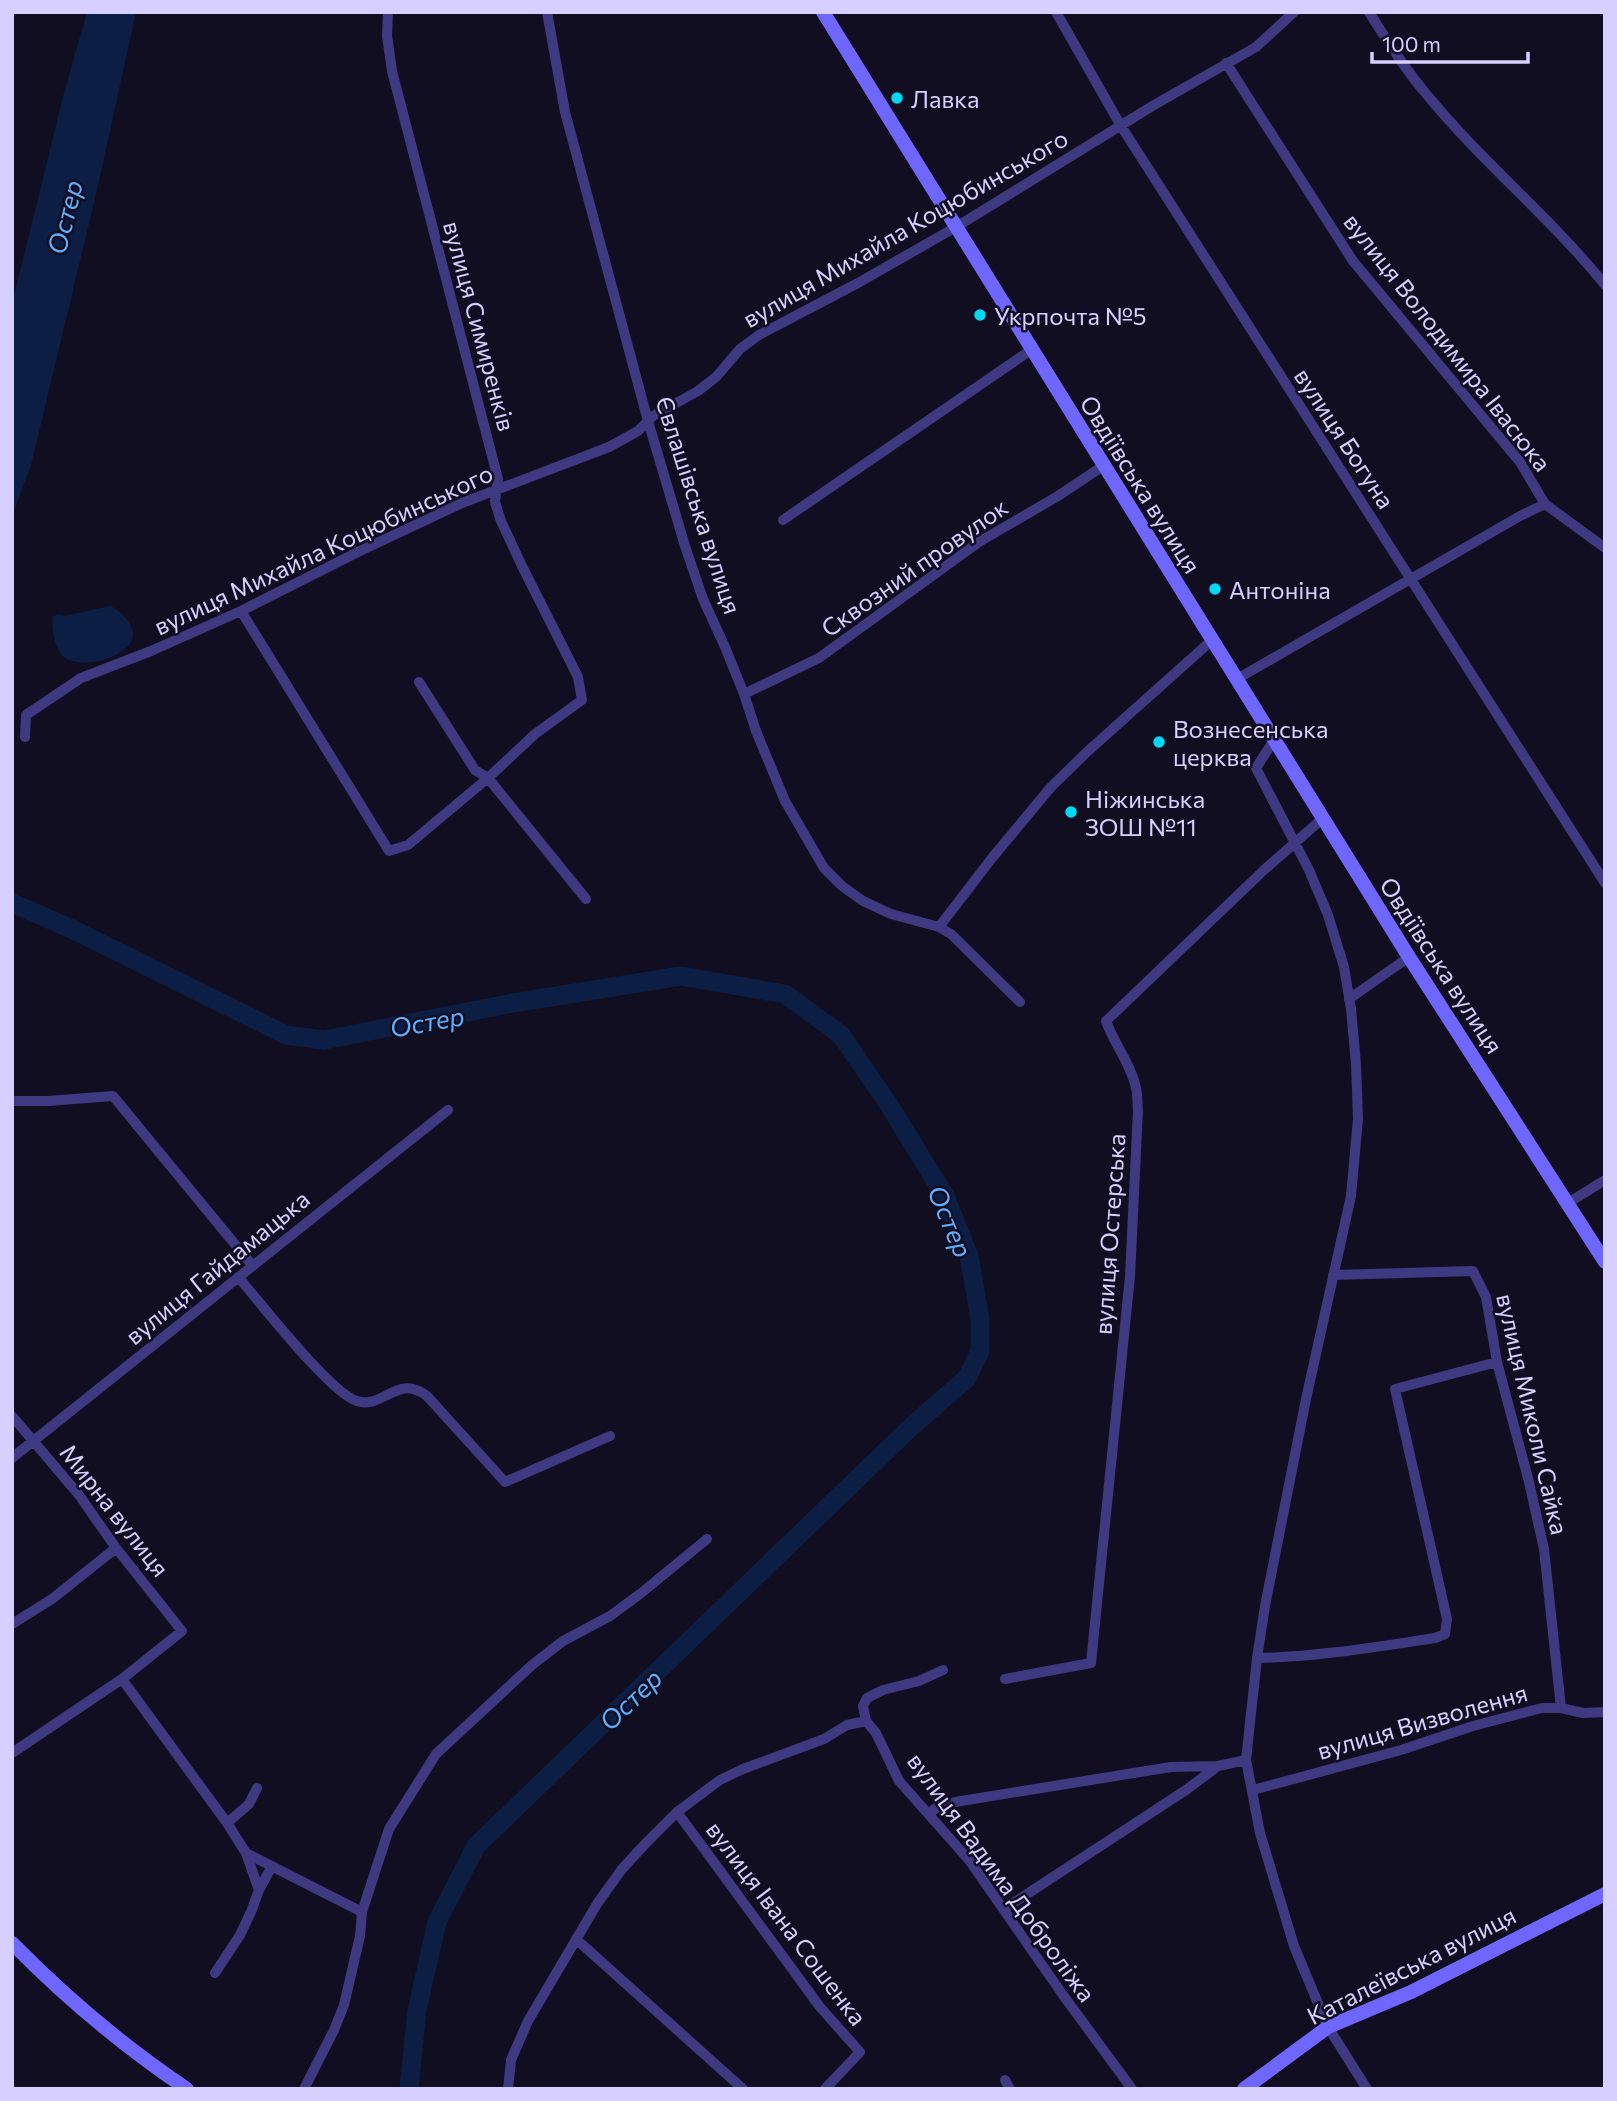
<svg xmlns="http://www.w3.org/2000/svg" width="1617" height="2101" font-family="Commissioner,sans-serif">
  <rect width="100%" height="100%" fill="#120e22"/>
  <path fill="#0c1e43" d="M 87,12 L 136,12 L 96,194 L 31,465 L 12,516 L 12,303 L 65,89 Z
    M 110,606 C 119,610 125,616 130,624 C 148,656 75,674 61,654 C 54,644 52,628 52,617 L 58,614 L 64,616 Z"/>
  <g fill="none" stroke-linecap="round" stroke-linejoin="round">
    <path stroke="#0c1e43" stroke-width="19" d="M 12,903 L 72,929 L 286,1035 L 324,1040 L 513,1003 L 681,976 L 785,994 L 841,1035 L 889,1105 L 945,1196 L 969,1256 L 980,1319 L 980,1351 L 967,1378 L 911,1427 L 476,1846 L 437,1922 L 417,2010 L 409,2089"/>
    <path stroke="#3e3981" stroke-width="10" d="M 547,12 L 565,112 L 648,421 L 685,546 L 703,599 L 725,647 L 744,694 L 756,731 L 785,801 L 824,868 L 842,886 L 863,901 L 891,914 L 939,927 L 951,934 L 1020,1002
      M 1056,12 L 1121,126 L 1605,883
      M 1369,12 C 1387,41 1406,71 1428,96 C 1483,163 1551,218 1605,285
      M 1226,63 L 1353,261 L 1520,462 L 1545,504
      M 783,520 L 1031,350
      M 241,611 L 389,851 L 408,845 L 488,778 L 535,734 L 582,700 L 578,677 L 522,566 L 501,521 L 495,502 L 498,479 L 392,71 L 387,36 L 388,12
      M 1237,679 L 1520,516 L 1545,504 L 1605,548
      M 419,682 L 475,770 L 488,778 L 586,899
      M 744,694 L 819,658 L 979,542 L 1058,496 L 1103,466
      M 25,737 L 26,715 L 81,678 L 151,651 L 241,611 L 360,551 L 462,503 L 609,447 L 638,431 L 653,416 L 698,391 L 716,377 L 740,349 L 759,335 L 858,283 L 956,227 L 1154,105 L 1256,47 L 1294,12
      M 1274,740 L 1256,768 L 1309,870 L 1328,915 L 1344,967 L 1351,1009 L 1356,1064 L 1358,1119 L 1351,1196 L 1306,1399 L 1265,1606 L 1257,1658 L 1246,1760 L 1260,1833 L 1294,1946 L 1328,2027 L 1367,2089
      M 939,927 L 992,858 L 1051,787 L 1088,751 L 1211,641
      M 1349,999 L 1409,957
      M 12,1101 L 48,1101 L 113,1096 L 252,1265
      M 1568,1203 L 1605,1180
      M 1333,1275 L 1473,1271 L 1486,1297 L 1497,1362 L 1529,1482 L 1544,1549 L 1561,1708
      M 238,1277 C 260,1302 330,1393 357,1401 C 383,1410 397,1373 427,1396 L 505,1482 L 610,1436
      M 12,1416 L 79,1495 L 116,1548 L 182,1631 L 122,1679 L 12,1753
      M 12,1458 L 448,1110
      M 12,1624 L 52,1599 L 116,1548
      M 1257,1658 C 1317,1657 1375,1647 1435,1638 L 1445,1634 L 1447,1619 L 1395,1389 L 1497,1362
      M 943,1670 L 919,1681 L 883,1690 L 867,1698 L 863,1706 L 866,1721 L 876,1733 L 899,1781 L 969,1860 L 1063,1995 L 1132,2089
      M 122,1679 L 227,1823 L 246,1853 L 259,1890 L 251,1912 L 240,1935 L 215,1973
      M 1005,1679 L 1091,1663 L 1130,1276 L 1138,1110 C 1137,1103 1138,1095 1136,1088 C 1131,1064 1114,1044 1106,1021 L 1264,870 L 1322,819
      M 1253,1790 L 1401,1750 L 1473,1726 L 1542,1708 L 1561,1708 L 1583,1713 L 1605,1712
      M 677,1812 L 820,2007 L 860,2052 L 825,2089
      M 929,1814 L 938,1806 L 961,1801 L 1171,1767 L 1218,1766
      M 227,1823 L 249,1804 L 257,1788
      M 246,1853 L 362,1912
      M 259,1890 L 272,1866
      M 1004,1909 L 1186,1790 L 1218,1766 L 1246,1760
      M 576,1939 L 743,2089
      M 1005,2080 L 1010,2089
      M 304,2089 L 334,2030 L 344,2005 L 360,1936 L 362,1912 L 389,1829 L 436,1754 L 532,1665 L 563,1641 L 610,1616 L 640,1594 L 707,1539
      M 508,2089 L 511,2060 L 528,2021 L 597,1904 L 622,1869 L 646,1843 L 677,1812 L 720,1780 L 743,1769 L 824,1739 L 847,1725 L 866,1721"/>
    <path stroke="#6f66fe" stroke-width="14" d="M 823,12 L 1409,957 L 1605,1262
      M 12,1943 C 66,1998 123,2046 187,2089
      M 1244,2089 L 1328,2027 L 1411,1992 L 1605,1894"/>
  </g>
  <g fill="#01d9f8" stroke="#120e22" stroke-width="2.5">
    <circle cx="897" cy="98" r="7"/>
    <circle cx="980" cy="315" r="7"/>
    <circle cx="1215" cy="589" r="7"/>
    <circle cx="1159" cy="742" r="7"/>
    <circle cx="1071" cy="812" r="7"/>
  </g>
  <g text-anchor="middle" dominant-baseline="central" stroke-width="5" stroke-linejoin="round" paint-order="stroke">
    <g font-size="24" fill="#d6cfff" stroke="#120e22" text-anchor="start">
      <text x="911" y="98">Лавка</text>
      <text x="994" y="315">Укрпочта №5</text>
      <text x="1229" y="589">Антоніна</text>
      <text x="1173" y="728">Вознесенська<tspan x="1173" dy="28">церква</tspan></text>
      <text x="1085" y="798">Ніжинська<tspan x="1085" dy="28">ЗОШ №11</tspan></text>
    </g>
    <g font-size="24" fill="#d6cfff" stroke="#120e22">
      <text transform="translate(905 228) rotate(-30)">вулиця Михайла Коцюбинського</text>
      <text transform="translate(480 326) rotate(75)">вулиця Симиренків</text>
      <text transform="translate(1448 342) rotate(52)">вулиця Володимира Івасюка</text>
      <text transform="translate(1345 438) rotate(57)">вулиця Богуна</text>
      <text transform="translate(1141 484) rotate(58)">Овдіївська вулиця</text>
      <text transform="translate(699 505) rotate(72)">Євлашівська вулиця</text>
      <text transform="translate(323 549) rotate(-25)">вулиця Михайла Коцюбинського</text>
      <text transform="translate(914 567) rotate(-35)">Сквозний провулок</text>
      <text transform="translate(1442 965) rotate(57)">Овдіївська вулиця</text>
      <text transform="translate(1109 1234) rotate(-86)">вулиця Остерська</text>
      <text transform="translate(217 1267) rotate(-39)">вулиця Гайдамацька</text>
      <text transform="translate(1533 1414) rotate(77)">вулиця Миколи Сайка</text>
      <text transform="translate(115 1510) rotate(52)">Мирна вулиця</text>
      <text transform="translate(1422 1721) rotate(-16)">вулиця Визволення</text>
      <text transform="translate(1002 1877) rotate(54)">вулиця Вадима Доброліжа</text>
      <text transform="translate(787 1923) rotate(53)">вулиця Івана Сошенка</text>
      <text transform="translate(1411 1965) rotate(-27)">Каталеївська вулиця</text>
    </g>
    <g font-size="26" font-style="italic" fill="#5daffe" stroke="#120e22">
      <text transform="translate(64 217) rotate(-76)">Остер</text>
      <text transform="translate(427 1021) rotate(-10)">Остер</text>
      <text transform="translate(951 1221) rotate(67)">Остер</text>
      <text transform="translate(630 1699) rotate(-44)">Остер</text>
    </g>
  </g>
  <rect width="1617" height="2101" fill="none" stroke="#d6cfff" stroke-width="28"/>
  <path d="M1372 52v10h156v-10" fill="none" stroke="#d6cfff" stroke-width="3.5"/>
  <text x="1382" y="52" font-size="21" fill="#d6cfff" stroke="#120e22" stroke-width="5" paint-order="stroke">100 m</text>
</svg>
